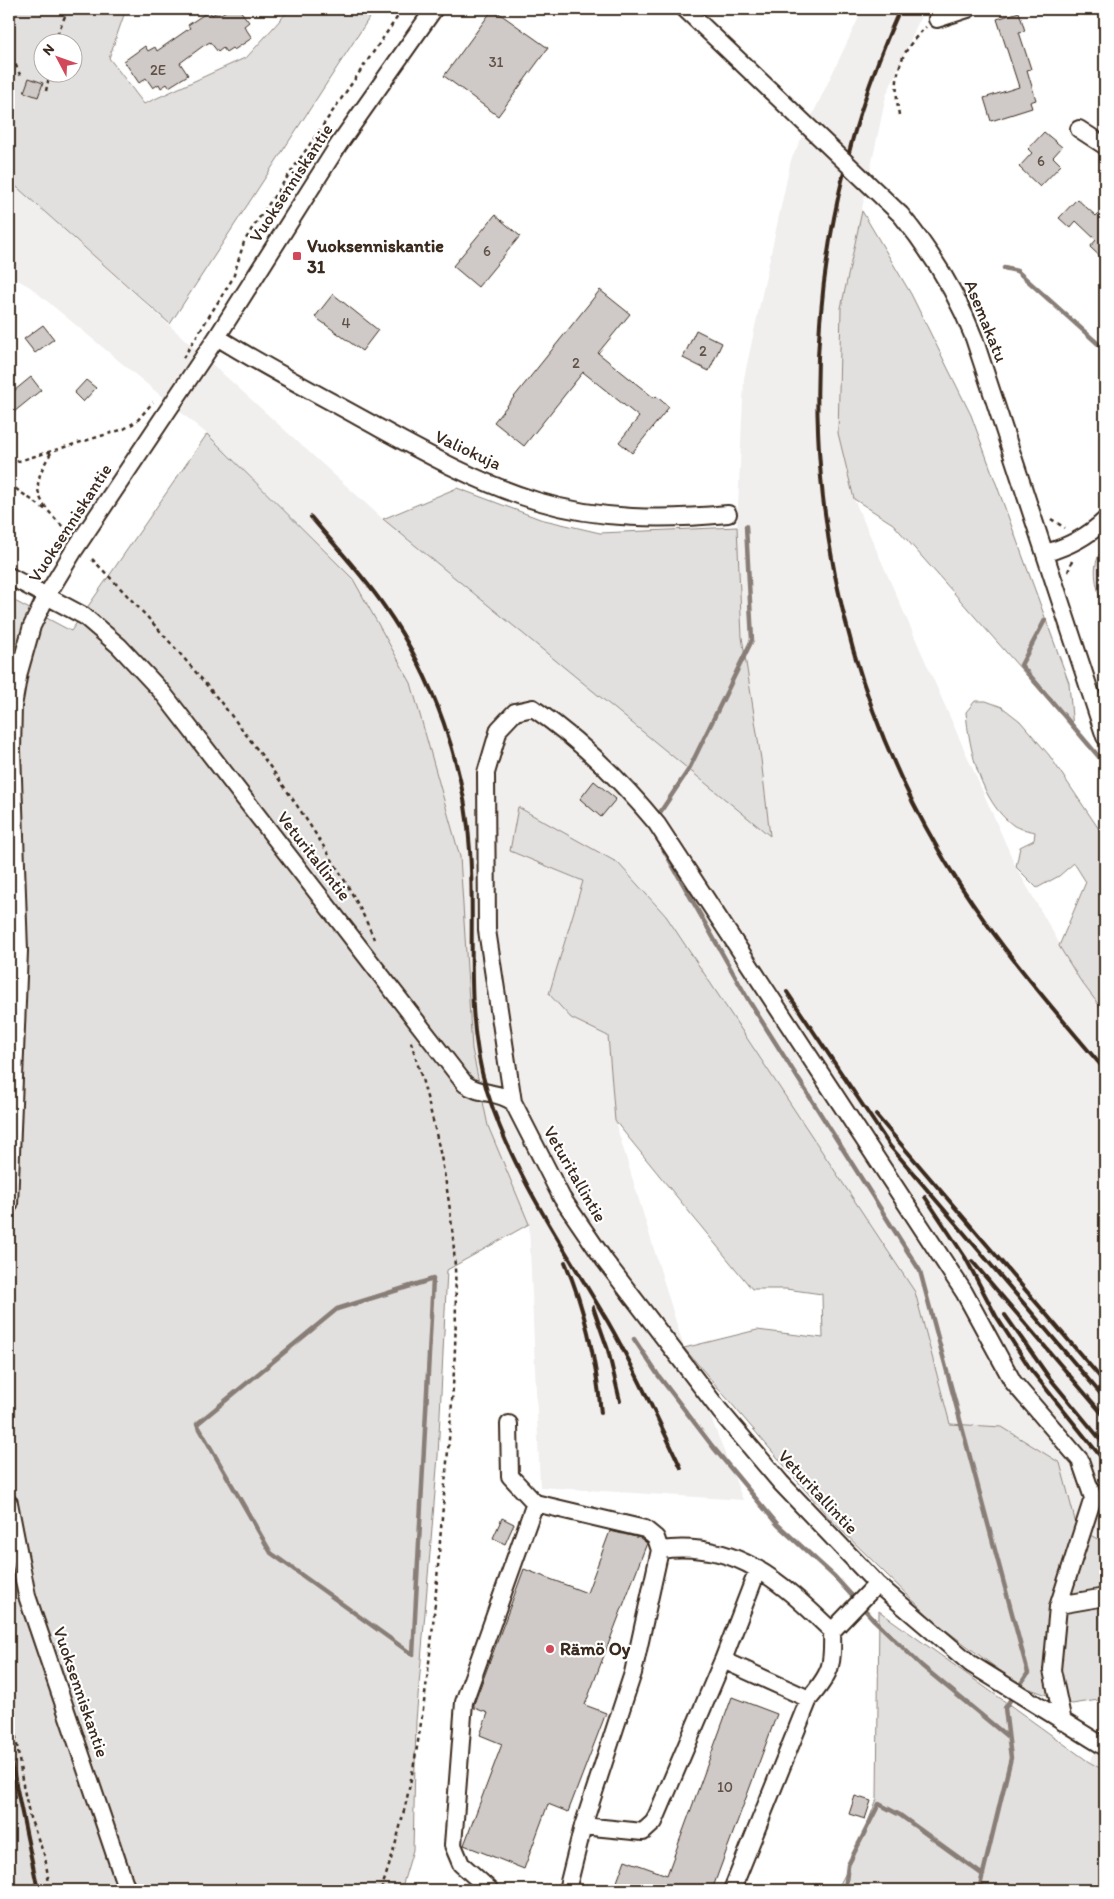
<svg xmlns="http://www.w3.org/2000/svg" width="1114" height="1899" font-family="Itim,sans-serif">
  <rect width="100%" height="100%" fill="#fff"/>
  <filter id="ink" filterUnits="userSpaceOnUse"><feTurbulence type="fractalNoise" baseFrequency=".02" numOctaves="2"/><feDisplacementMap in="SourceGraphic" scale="10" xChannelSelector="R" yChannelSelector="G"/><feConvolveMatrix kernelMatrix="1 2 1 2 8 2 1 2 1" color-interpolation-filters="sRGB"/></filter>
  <g filter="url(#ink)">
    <path fill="#f1efee" d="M 863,9 L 924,9 L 886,96 L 841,308 L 838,433 L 854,499 L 1016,867 L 1080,980 L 1105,1013 L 1105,1543 L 1077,1528 L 1002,1427 L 950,1424 L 915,1292 L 666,916 L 618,863 L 510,851 L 583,881 L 549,994 L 571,1018 L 608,1036 L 615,1121 L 684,1348 L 743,1500 L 540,1487 L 529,1224 L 488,1126 L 472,1049 L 353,579 L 207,434 L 30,287 L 9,275 L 9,180 L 383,519 L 769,835 L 761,759 L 742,637 L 737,527 L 744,378 L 791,160 Z
      M 1105,1736 L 1105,1771 L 1089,1762 Z"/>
    <path fill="#e2e0de" stroke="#8e857e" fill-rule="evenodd" d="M 9,9 L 126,9 L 109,58 L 144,104 L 247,57 L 290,9 L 375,9 L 170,324 L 9,180 ZM 42,42 L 72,42 L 72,72 L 42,72 Z
      M 862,211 L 911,294 L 971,415 L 1069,683 L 1073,728 L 893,524 L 854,499 L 838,433 L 841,308 Z
      M 207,434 L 353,579 L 411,683 L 460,857 L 472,1049 L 488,1126 L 529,1224 L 447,1270 L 438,1456 L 416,1721 L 413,1850 L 401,1890 L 9,1890 L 9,598 L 71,631 Z
      M 457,488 L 540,519 L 600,533 L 737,527 L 742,637 L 761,759 L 770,836 L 383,519 Z
      M 1105,546 L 1105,613 C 1098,589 1087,567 1105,546 Z
      M 975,701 L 986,701 L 1002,707 L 1020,721 L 1049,755 L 1105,838 L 1105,1013 L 1080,980 L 1059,946 L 1086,882 L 1074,863 L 1059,876 L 1037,888 L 1016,867 L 1020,847 L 1034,840 L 1035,832 C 1028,830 1018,829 1013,825 C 981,802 969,749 966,712 Z
      M 518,807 L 618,863 L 666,916 L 915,1292 L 950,1424 L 1002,1427 L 1060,1463 L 1077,1528 L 1105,1543 L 1105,1699 L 1072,1704 L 1019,1685 L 935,1622 L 829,1518 L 684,1348 L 757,1330 L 823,1338 L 822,1294 L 786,1289 L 752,1289 L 615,1121 L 608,1036 L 571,1018 L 549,994 L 583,881 L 510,851 Z
      M 879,1611 L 1089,1762 L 1105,1771 L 1105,1890 L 837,1890 L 854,1857 L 877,1799 Z"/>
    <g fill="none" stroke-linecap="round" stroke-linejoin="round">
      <path stroke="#887e77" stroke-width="4.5" d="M 1004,268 L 1017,271 L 1105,350
        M 1045,620 L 1021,665 L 1105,764
        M 657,817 L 689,769 L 752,640 L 746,526
        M 657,838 L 749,1001 L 920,1271 L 1028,1673 L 1005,1708 L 1011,1758 L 979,1890
        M 433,1279 L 413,1655 L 271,1553 L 197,1424 L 337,1309 Z
        M 634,1339 L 658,1375 L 713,1447 L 778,1525 L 835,1577 L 874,1620 L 922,1666 L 1008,1737
        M 845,1890 L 848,1865 L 879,1804 L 900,1815 L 983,1875"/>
    </g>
    <path fill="#cfcac7" stroke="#3b2a1e" d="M 229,9 L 239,9 L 249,22 L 244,26 L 252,38 L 234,50 L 232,48 L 226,52 L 223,48 L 218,52 L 210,42 L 203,46 L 180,63 L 188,75 L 169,87 L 167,84 L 161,88 L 159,84 L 153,88 L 146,78 L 139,83 L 124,61 L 145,46 L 148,51 L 155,47 L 157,51 L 190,28 L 188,25 L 209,11 L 212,15 L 218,11 L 221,14 Z
      M 493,9 L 548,48 L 498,116 L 444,76 Z
      M 1019,12 L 1025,31 L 1019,32 L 1031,69 L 1027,70 L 1036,100 L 1030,102 L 1032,108 L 991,121 L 984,98 L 1019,87 L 997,19 Z
      M 29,78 L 43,83 L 38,97 L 24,92 Z
      M 1044,132 L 1062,147 L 1053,157 L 1061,165 L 1040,187 L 1019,167 L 1032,153 L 1028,149 Z
      M 1077,199 L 1096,216 L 1098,214 L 1105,221 L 1105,261 L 1090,247 L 1096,240 L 1076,221 L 1070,228 L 1059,218 Z
      M 495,215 L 520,236 L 478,287 L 453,266 Z
      M 600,290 L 630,314 L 598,353 L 654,398 L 656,396 L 669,407 L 632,453 L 619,442 L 639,417 L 583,372 L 524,446 L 494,422 Z
      M 333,294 L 378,330 L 362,351 L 315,317 Z
      M 43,325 L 54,339 L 35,353 L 24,339 Z
      M 696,330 L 722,343 L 709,371 L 683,358 Z
      M 31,377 L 41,390 L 9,416 L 9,395 Z
      M 86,380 L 96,388 L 83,402 L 74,393 Z
      M 594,781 L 616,799 L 601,817 L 580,799 Z
      M 502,1518 L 514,1524 L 505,1544 L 493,1538 Z
      M 610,1531 L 640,1538 L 647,1543 L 585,1705 L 606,1713 L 568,1812 L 548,1804 L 524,1869 L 464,1845 L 502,1744 L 480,1735 L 488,1713 L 474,1708 L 474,1704 L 524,1569 L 587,1593 Z
      M 732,1697 L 777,1714 L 712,1890 L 614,1890 L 625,1860 L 667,1875 Z
      M 855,1796 L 871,1801 L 865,1819 L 849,1814 Z"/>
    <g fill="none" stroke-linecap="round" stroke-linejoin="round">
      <g stroke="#3b2a1e" stroke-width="20">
        <path id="minor" d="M 685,9 L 771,91
          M 937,19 L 968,9
          M 1079,129 L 1105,146
          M 901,215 C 932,253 956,291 974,338 L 1105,737
          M 217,337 C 263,366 312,391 359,417 C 416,448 474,482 537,501 C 599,520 664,520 728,514
          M 1046,553 C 1069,546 1087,537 1105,520
          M 9,576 L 84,616 L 119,646 L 162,692 L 465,1084 C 480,1095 498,1091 513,1102 L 562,1198 L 605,1261 L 720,1411 L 781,1483 L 877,1584 L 971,1664 L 1105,1747
          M 513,1102 L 487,930 L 486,773 L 499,729 L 515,712 L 533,708 C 581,741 620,779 657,824 L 964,1292 L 1013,1382 L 1080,1460 L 1093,1498 L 1058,1607 L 1052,1670 L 1063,1722
          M 9,1205 L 19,951 L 12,750 L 13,706 L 19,672 L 32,626 L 47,595 L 73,552 L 217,337 L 339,144 L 434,9
          M 509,1424 L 510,1476 L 535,1503
          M 9,1503 L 27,1596 L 127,1890
          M 660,1550 C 737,1540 780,1581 832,1631
          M 758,1569 L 723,1660 L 809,1699
          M 1059,1605 L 1105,1597
          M 583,1826 L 643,1832 L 654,1822 L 723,1660
          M 490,1890 L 461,1864 L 453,1845 L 464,1702 L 535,1503 L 645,1529 L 656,1538 L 660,1550 L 633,1673 L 583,1826 L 567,1890
          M 732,1890 L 809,1699 C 832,1672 833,1665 832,1631 L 877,1584"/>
      </g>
      <path stroke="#3b2a1e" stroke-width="2.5" stroke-dasharray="4 4" stroke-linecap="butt" d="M 54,42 L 68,9
        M 9,50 L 21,77
        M 46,91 L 50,72
        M 899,115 C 893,78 897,54 926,27
        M 183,358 L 233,278 L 244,242 L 253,227 L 403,9
        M 51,453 C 29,488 36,499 63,527
        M 9,464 L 124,429 L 137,421 L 153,402
        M 9,484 L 46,510
        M 1051,519 L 1065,528
        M 92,559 C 175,643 252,734 315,833 C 337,867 359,902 374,939
        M 1068,572 L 1072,561
        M 9,1705 L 13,1717 L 22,1780 L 30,1818 L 45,1857 L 50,1890
        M 381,1890 C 420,1778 431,1659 440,1541 C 449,1430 465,1314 449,1203 C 441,1147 427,1093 410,1039"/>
      <use href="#minor" stroke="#fff" stroke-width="16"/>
      <path stroke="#3b2a1e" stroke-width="4" d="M 900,9 C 779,277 790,594 938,849 C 984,929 1045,1000 1105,1070
        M 311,517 C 335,546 362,574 384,606 C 433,676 465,765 470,850 C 476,929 463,1014 487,1091 C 513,1175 564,1247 608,1322 C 635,1369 658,1419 681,1468
        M 787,992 L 890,1146 L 1105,1399
        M 876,1115 L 1105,1383
        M 925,1197 L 965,1257 L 996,1316 L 1031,1370 L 1105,1462
        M 972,1261 L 1105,1417
        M 565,1262 C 586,1311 596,1360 601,1413
        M 593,1307 L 608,1350 L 620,1401
        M 1005,1315 L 1048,1376 L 1105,1445
        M 9,1751 L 38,1890"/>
      <g stroke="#3b2a1e" stroke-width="20" stroke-linecap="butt">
        <path id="minor-bridge" d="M 771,91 L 901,215"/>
      </g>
      <use href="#minor-bridge" stroke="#fff" stroke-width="16"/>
    </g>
  </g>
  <g fill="#d1495b" stroke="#fff" stroke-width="2">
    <rect x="292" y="251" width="10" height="10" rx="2.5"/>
    <circle cx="550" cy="1649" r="5"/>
  </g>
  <g text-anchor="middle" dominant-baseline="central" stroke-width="4.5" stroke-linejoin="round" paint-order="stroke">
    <g font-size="15" fill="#605248">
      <text x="496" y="62">31</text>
      <text x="158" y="70">2E</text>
      <text x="1041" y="161">6</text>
      <text x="487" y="251">6</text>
      <text x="346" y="323">4</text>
      <text x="703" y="351">2</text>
      <text x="576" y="363">2</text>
      <text x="725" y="1787">10</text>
    </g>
    <g font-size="18" fill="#3b2a1e" stroke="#fff">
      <text transform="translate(291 183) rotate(-57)">Vuoksenniskantie</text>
      <text transform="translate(986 321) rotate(68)">Asemakatu</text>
      <text transform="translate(468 450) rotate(25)">Valiokuja</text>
      <text transform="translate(70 523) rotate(-57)">Vuoksenniskantie</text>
      <text transform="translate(314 856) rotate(52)">Veturitallintie</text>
      <text transform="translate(575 1174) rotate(60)">Veturitallintie</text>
      <text transform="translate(818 1492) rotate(47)">Veturitallintie</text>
      <text transform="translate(81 1692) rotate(71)">Vuoksenniskantie</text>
    </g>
    <g font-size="18" font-weight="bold" fill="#3b2a1e" stroke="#fff" text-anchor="start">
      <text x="307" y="246">Vuoksenniskantie<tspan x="307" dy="21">31</tspan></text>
      <text x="560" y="1649">Rämö Oy</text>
    </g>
  </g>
  <rect width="1114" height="1899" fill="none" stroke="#fff" stroke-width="30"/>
  <rect x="15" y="15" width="1084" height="1869" fill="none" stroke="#3b2a1e" stroke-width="2" filter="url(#ink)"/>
  <g transform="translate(58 58) rotate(311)"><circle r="24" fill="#ffffff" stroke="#b1aaa5"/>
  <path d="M0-4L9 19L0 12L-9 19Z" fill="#d1495b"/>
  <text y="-8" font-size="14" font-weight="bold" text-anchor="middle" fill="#3b2a1e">N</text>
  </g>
</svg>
